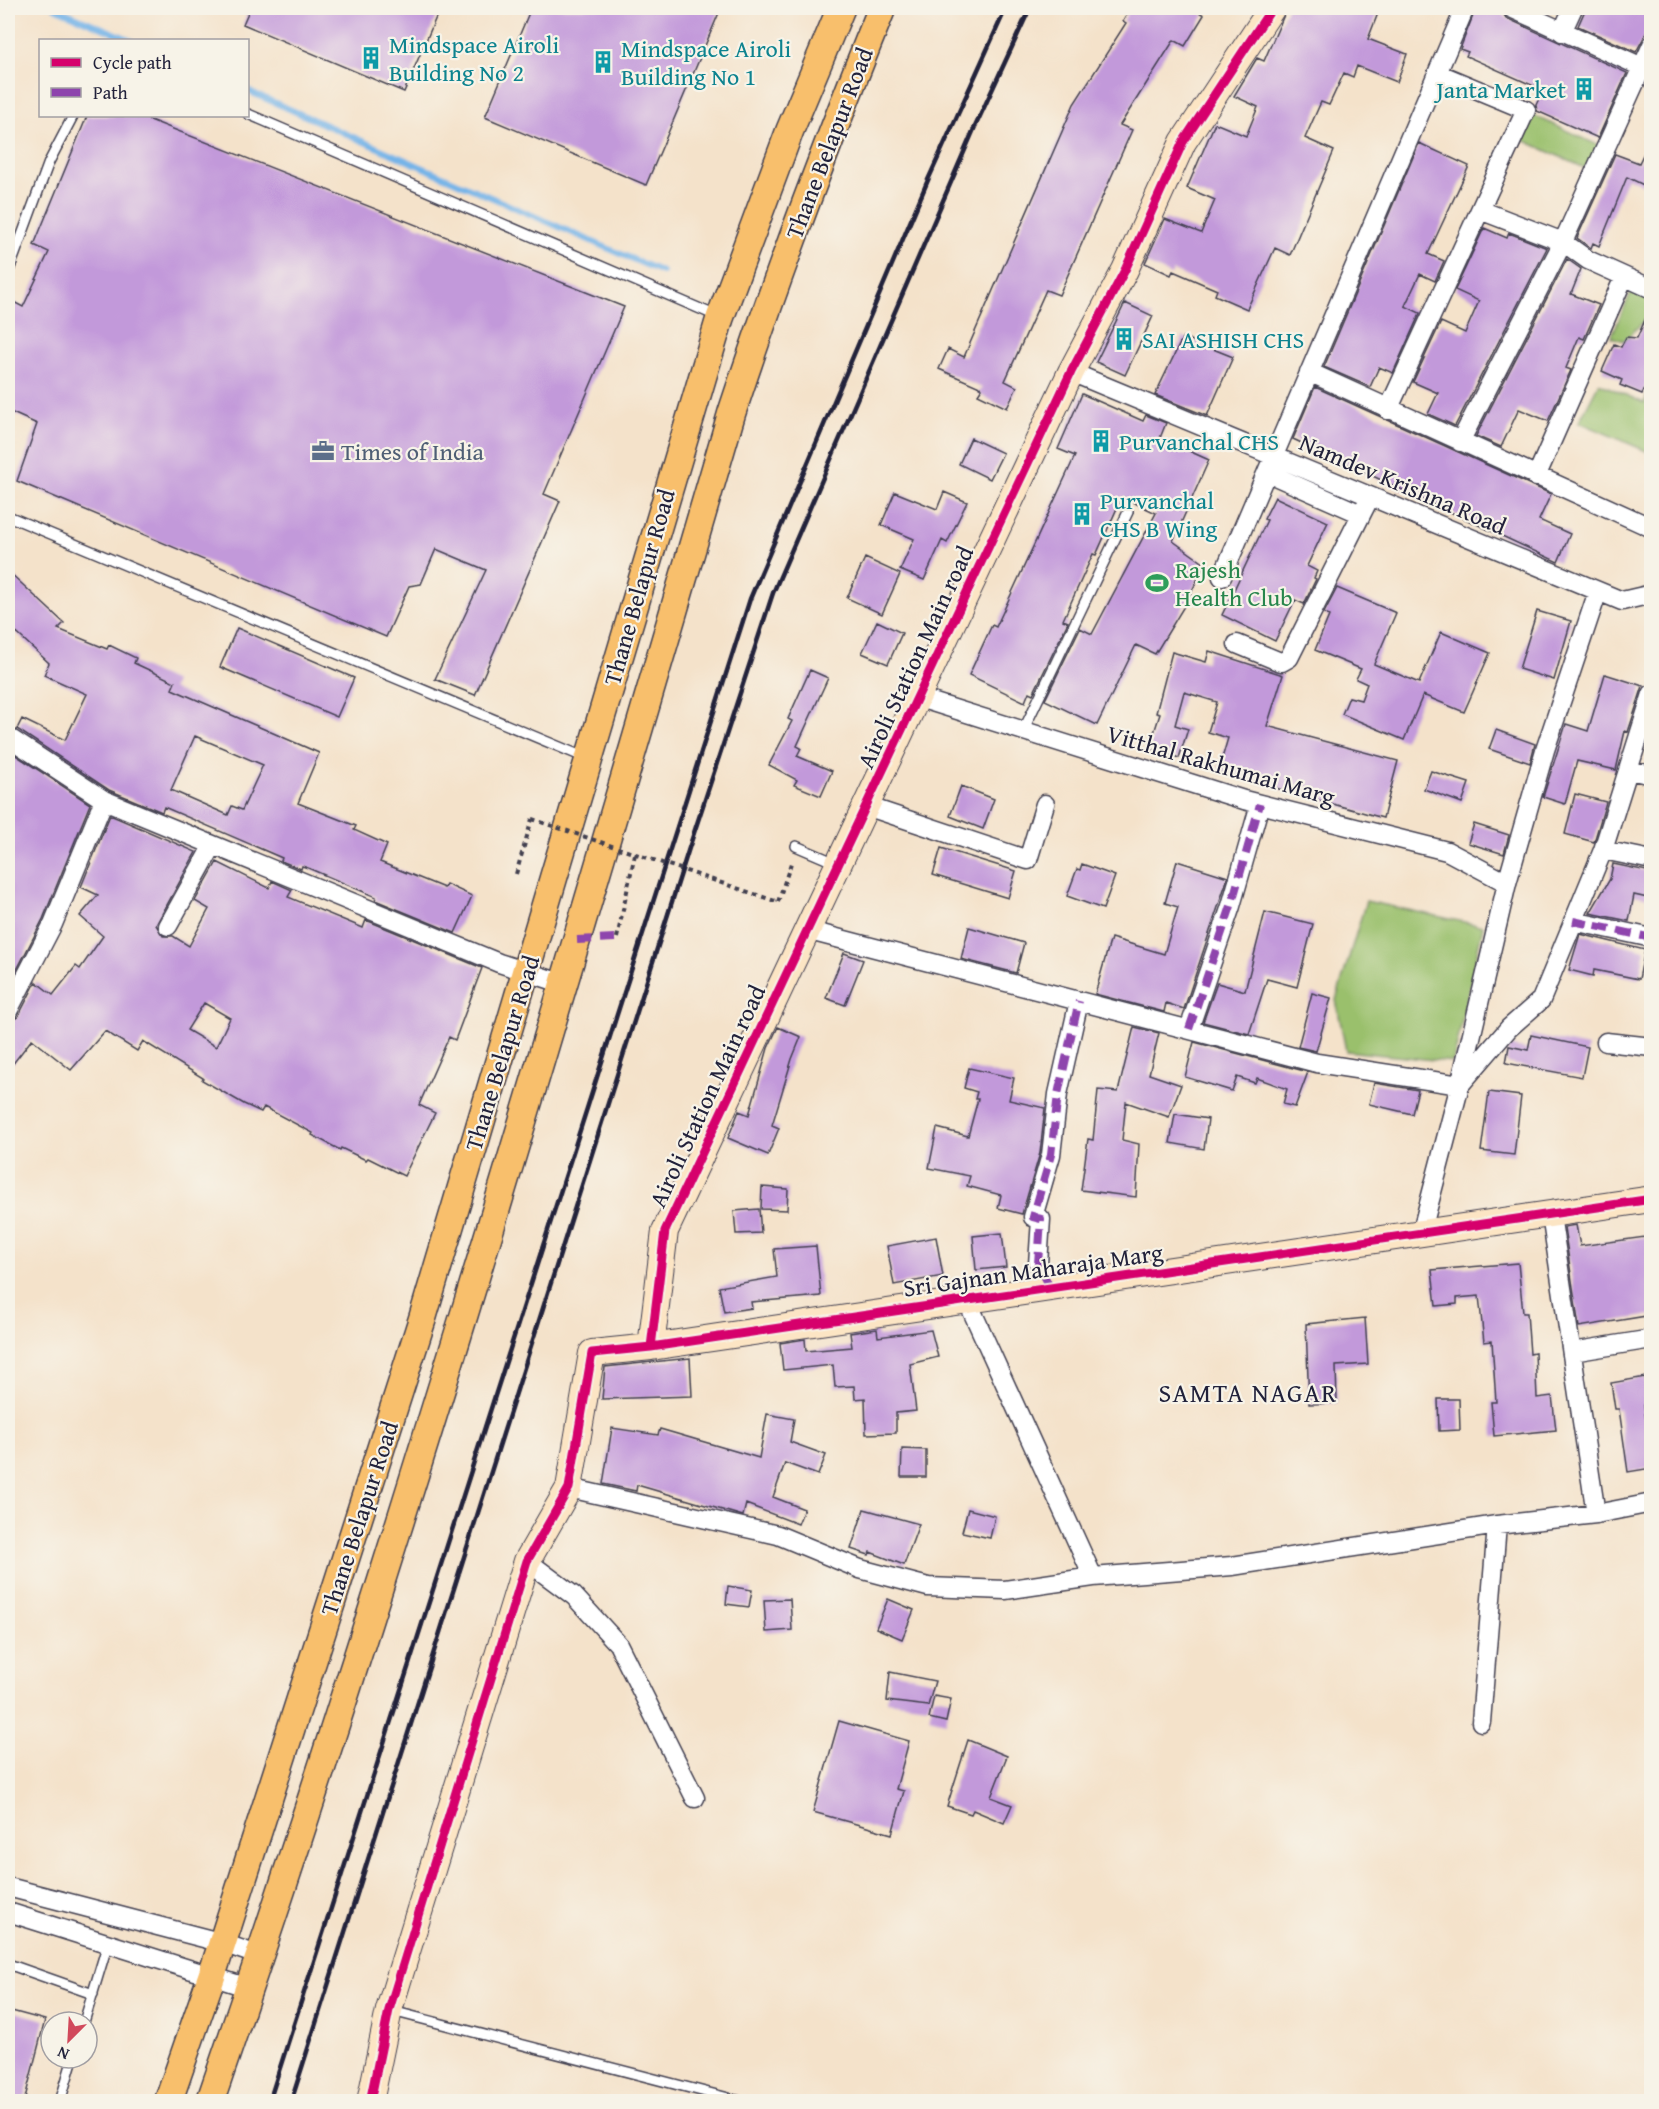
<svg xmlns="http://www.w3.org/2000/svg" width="1659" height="2109" font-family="'Gentium Book Plus',serif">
  <rect width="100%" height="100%" fill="#f7f3e8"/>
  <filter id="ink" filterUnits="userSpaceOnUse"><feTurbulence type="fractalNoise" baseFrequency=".0167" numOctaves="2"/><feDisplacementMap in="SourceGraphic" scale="12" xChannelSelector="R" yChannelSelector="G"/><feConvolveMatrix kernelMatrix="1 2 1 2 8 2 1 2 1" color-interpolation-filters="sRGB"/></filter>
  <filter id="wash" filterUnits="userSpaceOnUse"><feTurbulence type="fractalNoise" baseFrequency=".008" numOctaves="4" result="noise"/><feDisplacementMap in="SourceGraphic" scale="24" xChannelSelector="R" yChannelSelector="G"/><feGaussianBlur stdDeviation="1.35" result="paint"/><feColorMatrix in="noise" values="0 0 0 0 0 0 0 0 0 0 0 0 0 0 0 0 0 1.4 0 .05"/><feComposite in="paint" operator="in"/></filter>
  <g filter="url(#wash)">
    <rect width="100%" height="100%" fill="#f4e2ca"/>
    <path fill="#9ac06c" stroke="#5e7154" stroke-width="1.5" d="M 1531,114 L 1600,146 L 1589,170 L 1521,139 Z
      M 1634,286 L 1651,294 L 1651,323 L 1645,320 L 1624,341 L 1611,337 Z
      M 1599,383 L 1644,403 L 1651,386 L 1651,453 L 1579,422 Z
      M 1366,901 L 1483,926 L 1453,1062 L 1346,1051 L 1336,1000 Z"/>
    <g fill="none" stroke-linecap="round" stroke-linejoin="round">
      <path stroke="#74b4e8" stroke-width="6" d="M 55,8 L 131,40
        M 248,91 L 662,272"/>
    </g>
    <g id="blocks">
      <path fill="#c299da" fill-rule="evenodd" d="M 250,8 L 440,8 L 404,92 L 243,24 Z
        M 531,8 L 721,8 L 646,185 L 485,117 Z
        M 1131,8 L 1192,8 L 1204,15 L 1185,46 L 1174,40 L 1120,125 L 1132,130 L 1059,295 L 1046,290 L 1005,381 L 1017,387 L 1007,408 L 978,394 L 982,388 L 939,369 L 948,349 L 964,357 L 1074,104 L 1126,23 L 1123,21 Z
        M 1287,8 L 1380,8 L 1368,39 L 1407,54 L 1397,82 L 1357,66 L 1353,77 L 1344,73 L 1329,105 L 1321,102 L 1305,138 L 1334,151 L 1290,255 L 1275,248 L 1247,309 L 1215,295 L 1217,290 L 1173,271 L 1171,275 L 1145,263 L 1165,219 L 1201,233 L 1215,200 L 1187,188 L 1215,123 L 1246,136 L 1258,107 L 1234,96 L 1257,58 L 1264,61 Z
        M 1476,8 L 1500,8 L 1506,18 L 1627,73 L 1598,138 L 1537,111 L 1536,105 L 1543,90 L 1466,56 L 1468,52 L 1460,49 Z
        M 1586,8 L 1652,8 L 1652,22 L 1636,52 L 1578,26 Z
        M 87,116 L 140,116 L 624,307 L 544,494 L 560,501 L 475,695 L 435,679 L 486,570 L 436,549 L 421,584 L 409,586 L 386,637 L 17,481 L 37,424 L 8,411 L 8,299 L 23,307 L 49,252 L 34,245 Z
        M 1652,136 L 1652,189 L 1627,177 L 1599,246 L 1593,243 L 1591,248 L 1577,238 L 1615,154 L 1639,163 Z
        M 1419,143 L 1469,166 L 1428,254 L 1444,261 L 1435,281 L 1420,274 L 1405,306 L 1420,313 L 1393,373 L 1379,367 L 1370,387 L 1324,367 Z
        M 1484,228 L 1507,238 L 1509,233 L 1547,248 L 1455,426 L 1428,414 L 1438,393 L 1413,382 L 1441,322 L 1465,333 L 1479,301 L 1455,290 Z
        M 1567,259 L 1581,269 L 1571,294 L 1599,305 L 1584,339 L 1579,337 L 1566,368 L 1571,370 L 1548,421 L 1519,409 L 1501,447 L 1476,436 Z
        M 1125,303 L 1153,316 L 1125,375 L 1096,362 Z
        M 1652,304 L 1652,373 L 1642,394 L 1620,385 L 1622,380 L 1602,371 L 1614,344 L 1621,347 L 1626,337 L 1637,338 Z
        M 1183,337 L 1233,357 L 1207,416 L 1155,395 Z
        M 1315,387 L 1551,494 L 1539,520 L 1570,534 L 1558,562 L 1293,439 Z
        M 1082,394 L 1143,421 L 1146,415 L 1166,423 L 1160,438 L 1209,460 L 1173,541 L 1205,564 L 1186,603 L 1155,654 L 1136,645 L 1097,725 L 1045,700 L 1080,628 L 1092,634 L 1156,513 L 1122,497 L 1096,555 L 1093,554 L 1063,620 L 1068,622 L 1033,694 L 1029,692 L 1025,702 L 969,675 L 992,625 L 996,627 L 1075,456 L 1058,449 Z
        M 971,438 L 1003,453 L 990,479 L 959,464 Z
        M 895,492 L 937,509 L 944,492 L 967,502 L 947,543 L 942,540 L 924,580 L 900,570 L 914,539 L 881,525 Z
        M 1275,497 L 1328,522 L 1307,566 L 1317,571 L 1314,578 L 1316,579 L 1304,604 L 1295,600 L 1275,641 L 1222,615 L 1267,520 L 1264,519 Z
        M 865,558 L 900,574 L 882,614 L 847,598 Z
        M 8,571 L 64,623 L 58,629 L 107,649 L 109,645 L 136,658 L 134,663 L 175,682 L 172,689 L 319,753 L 298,803 L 356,826 L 354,830 L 387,845 L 380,862 L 444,888 L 446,884 L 472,896 L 455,933 L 375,900 L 376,897 L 308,868 L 302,866 L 301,869 L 281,861 L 282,858 L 164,807 L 162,812 L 109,790 L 17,729 L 22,719 L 65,740 L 87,694 L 44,675 L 49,663 L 8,625 ZM 195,736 L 263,765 L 242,810 L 232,806 L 228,815 L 171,790 Z
        M 1337,588 L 1396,613 L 1374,664 L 1419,683 L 1441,632 L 1490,653 L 1464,712 L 1423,695 L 1404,740 L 1342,714 L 1349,697 L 1361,700 L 1367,684 L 1356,679 L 1361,669 L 1315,650 L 1329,616 L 1324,613 Z
        M 1537,611 L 1571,621 L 1554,680 L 1519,669 Z
        M 877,621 L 902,633 L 888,664 L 862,653 Z
        M 237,628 L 354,678 L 337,717 L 220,667 Z
        M 1209,651 L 1283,675 L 1267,726 L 1398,761 L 1383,818 L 1218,772 L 1228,738 L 1208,732 L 1217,702 L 1184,692 L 1175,725 L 1188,729 L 1179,758 L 1149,748 L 1160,714 L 1156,713 L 1172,652 L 1206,662 Z
        M 810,670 L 828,678 L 797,746 L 801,748 L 797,756 L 832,771 L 821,796 L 794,785 L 797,780 L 769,765 L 792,721 L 788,719 Z
        M 1605,674 L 1643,686 L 1628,732 L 1625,731 L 1616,770 L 1577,761 L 1565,804 L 1543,797 L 1566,724 L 1588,731 Z
        M 1496,730 L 1535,744 L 1530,763 L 1489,749 Z
        M 8,750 L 90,804 L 43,919 L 8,987 Z
        M 1431,771 L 1469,783 L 1462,803 L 1424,789 Z
        M 961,786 L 994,799 L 983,829 L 950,816 Z
        M 1575,794 L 1606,802 L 1594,842 L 1565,834 Z
        M 110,815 L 196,852 L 156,925 L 163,936 L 173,936 L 189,946 L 209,909 L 195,901 L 217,862 L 269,888 L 272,881 L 292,890 L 288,897 L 363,928 L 366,920 L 482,968 L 455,1040 L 449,1037 L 419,1105 L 435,1113 L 404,1176 L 368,1158 L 366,1160 L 341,1148 L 340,1150 L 312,1135 L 313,1133 L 264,1107 L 261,1112 L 244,1104 L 202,1080 L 203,1078 L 143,1041 L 137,1051 L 105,1031 L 71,1070 L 32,1039 L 8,1070 L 8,1022 L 18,1017 L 36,982 L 53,995 L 76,966 L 80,969 L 103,936 L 80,916 L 98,895 L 81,887 ZM 204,1003 L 230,1018 L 216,1047 L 187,1030 Z
        M 1474,824 L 1509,835 L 1504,854 L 1468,843 Z
        M 941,848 L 1016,871 L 1008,898 L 933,875 Z
        M 1177,861 L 1228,877 L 1184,1009 L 1166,1003 L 1164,1012 L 1095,994 L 1111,938 L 1164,954 L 1178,907 L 1165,903 Z
        M 1082,864 L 1115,876 L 1103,909 L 1067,896 L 1077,869 L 1080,870 Z
        M 1613,864 L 1652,872 L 1652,899 L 1634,895 L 1629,921 L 1590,913 L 1610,879 Z
        M 1265,912 L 1313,924 L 1297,987 L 1267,979 L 1249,1034 L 1203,1022 L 1217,983 L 1245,991 Z
        M 969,927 L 1024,943 L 1016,973 L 961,959 Z
        M 1580,934 L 1645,950 L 1639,979 L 1594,970 L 1593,976 L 1569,970 Z
        M 844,953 L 863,960 L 845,1005 L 826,998 Z
        M 1312,993 L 1331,998 L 1316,1051 L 1298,1047 Z
        M 778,1027 L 801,1037 L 792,1059 L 772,1125 L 779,1128 L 768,1155 L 728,1138 L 739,1111 L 749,1115 L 768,1048 Z
        M 1134,1027 L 1159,1033 L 1149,1074 L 1181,1085 L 1169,1117 L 1126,1102 L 1122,1140 L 1139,1144 L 1136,1197 L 1081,1190 L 1088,1139 L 1093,1140 L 1098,1090 L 1118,1092 Z
        M 1531,1035 L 1588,1047 L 1582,1077 L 1506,1063 L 1509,1046 L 1528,1050 Z
        M 1194,1042 L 1308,1072 L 1295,1107 L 1283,1104 L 1287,1089 L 1257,1078 L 1255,1083 L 1237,1077 L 1232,1091 L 1185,1077 Z
        M 969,1068 L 1014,1078 L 1009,1100 L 1045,1108 L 1040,1153 L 1022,1214 L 998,1208 L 1001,1195 L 967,1186 L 970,1176 L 929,1168 L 937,1128 L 968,1136 L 978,1099 L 975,1099 L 977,1092 L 964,1088 Z
        M 1374,1083 L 1418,1090 L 1412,1114 L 1369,1104 Z
        M 1489,1092 L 1521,1096 L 1514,1155 L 1481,1151 Z
        M 1175,1114 L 1208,1119 L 1204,1149 L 1170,1143 Z
        M 762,1187 L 788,1189 L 787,1210 L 761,1209 Z
        M 759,1209 L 761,1233 L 736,1234 L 734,1211 Z
        M 1576,1225 L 1580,1246 L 1652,1236 L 1652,1315 L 1579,1327 L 1564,1227 Z
        M 1002,1233 L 1006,1267 L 976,1270 L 973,1236 Z
        M 936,1237 L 943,1276 L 894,1285 L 887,1246 Z
        M 816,1246 L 821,1296 L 751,1302 L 752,1308 L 724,1312 L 719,1287 L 777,1277 L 774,1249 Z
        M 1518,1263 L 1523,1313 L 1527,1313 L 1530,1354 L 1535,1353 L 1537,1398 L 1552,1396 L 1556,1430 L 1494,1436 L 1491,1402 L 1496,1402 L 1492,1341 L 1484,1342 L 1479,1296 L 1457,1298 L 1457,1304 L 1436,1306 L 1432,1270 Z
        M 1365,1318 L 1368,1364 L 1336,1366 L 1337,1403 L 1309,1404 L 1306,1324 Z
        M 877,1329 L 878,1337 L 931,1330 L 938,1357 L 910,1364 L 916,1411 L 896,1413 L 896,1433 L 866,1434 L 865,1398 L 855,1399 L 854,1386 L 835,1387 L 833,1365 L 783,1370 L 780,1343 L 805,1339 L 806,1351 L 852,1347 L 850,1333 Z
        M 690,1358 L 692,1396 L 602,1399 L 605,1367 Z
        M 1645,1377 L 1650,1404 L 1644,1405 L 1652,1468 L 1628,1472 L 1619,1409 L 1615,1409 L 1611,1383 Z
        M 1438,1399 L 1459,1399 L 1460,1430 L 1439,1431 Z
        M 767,1414 L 794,1419 L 790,1442 L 826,1455 L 818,1475 L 785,1463 L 773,1497 L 804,1509 L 798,1524 L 746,1504 L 743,1516 L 637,1485 L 636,1491 L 603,1484 L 612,1428 L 658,1435 L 660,1429 L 759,1458 Z
        M 902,1449 L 926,1450 L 926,1477 L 901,1477 Z
        M 864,1509 L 919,1524 L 904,1565 L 870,1552 L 869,1555 L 851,1549 Z
        M 968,1509 L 995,1516 L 990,1538 L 962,1532 Z
        M 728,1586 L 752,1590 L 749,1607 L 726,1604 Z
        M 790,1599 L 792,1630 L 766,1632 L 764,1600 Z
        M 888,1599 L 914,1610 L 902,1639 L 876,1628 Z
        M 890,1672 L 935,1681 L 928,1706 L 887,1701 Z
        M 934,1696 L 951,1699 L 946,1722 L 929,1718 Z
        M 839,1721 L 909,1741 L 896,1789 L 904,1791 L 892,1834 L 813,1812 Z
        M 968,1740 L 1007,1756 L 991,1797 L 1012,1805 L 1004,1823 L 973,1810 L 971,1814 L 947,1806 Z
        M 8,2010 L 45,2020 L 24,2102 L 8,2102 Z"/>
    </g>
  </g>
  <g filter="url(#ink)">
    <use href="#blocks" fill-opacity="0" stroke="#423f50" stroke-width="1.5"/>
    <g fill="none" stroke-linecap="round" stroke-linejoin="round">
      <g stroke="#423f50" stroke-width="12">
        <path id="lane" d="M 248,114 L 719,317
          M 8,273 L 49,162 L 73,116
          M 8,516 L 586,758
          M 1023,731 L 1128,512
          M 796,846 L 838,864
          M 8,1964 L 93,1994
          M 392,2011 L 744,2102
          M 84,2022 L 108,1943
          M 60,2102 L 73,2058"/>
      </g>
      <g stroke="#423f50" stroke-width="21">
        <path id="street" d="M 1511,8 L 1642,67
          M 1562,32 L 1573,8
          M 1480,210 L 1563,242 L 1588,260 L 1652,289
          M 1071,372 L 1622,601 L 1652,594
          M 1309,372 L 1652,528
          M 1388,410 L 1526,110 L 1437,73
          M 1460,442 L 1563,242 L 1652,45
          M 1268,473 L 1361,514
          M 1536,477 L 1624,277
          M 1222,577 L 1465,8
          M 1237,644 L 1278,661 L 1282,662 L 1289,658 L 1370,497
          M 919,698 L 1244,800 L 1447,851 L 1507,883
          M 8,737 L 104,800 L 499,963 L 564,984
          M 1629,770 L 1652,775
          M 866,806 L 1028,860 L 1045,804
          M 1603,850 L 1652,860
          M 1573,921 L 1652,938
          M 168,926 L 213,845
          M 806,930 L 1317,1063 L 1460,1085 L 1509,1028 L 1541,1000 L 1603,850 L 1652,694
          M 8,1011 L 53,924 L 104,800
          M 1189,1029 L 1231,906 L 1260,804
          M 1606,1042 L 1652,1047
          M 1551,1215 L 1596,1514
          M 1421,1234 L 1460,1085 L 1507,883 L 1545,750 L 1598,591
          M 1050,1287 L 1038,1264 L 1041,1219 L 1033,1217 L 1051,1155 L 1058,1094 L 1079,1001
          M 966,1298 L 1093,1577
          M 1572,1352 L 1652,1339
          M 569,1488 L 778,1535 L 860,1569 L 928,1587 L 1005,1590 L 1093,1577 L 1232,1566 L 1497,1525 L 1596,1514 L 1652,1503
          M 527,1561 L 574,1596 L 618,1644 L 695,1798
          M 1481,1722 L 1497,1525
          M 8,1887 L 223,1943 L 260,1956
          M 8,1912 L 249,1988"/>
      </g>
      <g stroke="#423f50" stroke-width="28">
        <path id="secondary" d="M 651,1347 L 665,1231 L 1071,372 L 1125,270 L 1183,142 L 1272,8
          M 370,2102 L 389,2010 L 527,1561 L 569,1488 L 592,1353 L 651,1347 L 1652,1199"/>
      </g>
      <g stroke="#423f50" stroke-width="30">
        <path id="primary" d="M 168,2102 L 212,1975 L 422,1320 L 720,318 L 790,130 L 841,8
          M 210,2102 C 402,1544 566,978 732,412 C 777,275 828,141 882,8"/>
      </g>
      <path stroke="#423f50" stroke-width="4" stroke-dasharray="4.5 4.5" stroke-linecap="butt" d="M 516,874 L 532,819
        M 778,902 L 792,860
        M 617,938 L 635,854"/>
      <use href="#lane" stroke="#fff" stroke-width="9"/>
      <use href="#street" stroke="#fff" stroke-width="18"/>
      <use href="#secondary" stroke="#fce5c4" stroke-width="26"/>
      <use href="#primary" stroke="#f8bf6c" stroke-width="27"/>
      <path stroke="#22223b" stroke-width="4.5" d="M 269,2102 L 750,599 L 928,180 L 1006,8
        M 291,2102 L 689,848 L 773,593 L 974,129 L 1030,8"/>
      <path stroke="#423f50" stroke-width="4" stroke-dasharray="4.5 4.5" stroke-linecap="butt" d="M 532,819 L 778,902"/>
      <path stroke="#8e44ad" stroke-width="8" stroke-dasharray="15 8" stroke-linecap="butt" d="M 1573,921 L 1652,938
        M 577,940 L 617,938
        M 1189,1029 L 1231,906 L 1260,804
        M 1050,1287 L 1038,1264 L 1041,1219 L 1033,1217 L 1051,1155 L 1058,1094 L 1079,1001"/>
      <g stroke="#f7f3e8" stroke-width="13">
        <path id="cycleway" d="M 651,1347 L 665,1231 L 1071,372 L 1125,270 L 1183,142 L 1272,8
          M 370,2102 L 389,2010 L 527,1561 L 569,1488 L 592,1353 L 651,1347 L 1652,1199"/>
      </g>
      <use href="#cycleway" stroke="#d6006c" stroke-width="9"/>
    </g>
  </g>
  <defs>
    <g id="building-bare" transform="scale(1.8)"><path d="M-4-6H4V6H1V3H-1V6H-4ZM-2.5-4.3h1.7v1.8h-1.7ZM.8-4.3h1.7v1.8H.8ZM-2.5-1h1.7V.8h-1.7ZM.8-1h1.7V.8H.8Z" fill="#0f9aa8" stroke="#f7f3e8" stroke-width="2.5" paint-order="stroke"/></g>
    <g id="office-bare" transform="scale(1.8)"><path d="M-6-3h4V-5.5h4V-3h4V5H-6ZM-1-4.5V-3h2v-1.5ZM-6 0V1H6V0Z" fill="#5c6f8a" stroke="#f7f3e8" stroke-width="2.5" paint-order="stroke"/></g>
    <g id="stadium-bare" transform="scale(1.8)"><path d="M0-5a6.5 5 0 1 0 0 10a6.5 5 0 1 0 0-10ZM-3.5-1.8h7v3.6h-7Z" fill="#2e9e5b" stroke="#f7f3e8" stroke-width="2.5" paint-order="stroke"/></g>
  </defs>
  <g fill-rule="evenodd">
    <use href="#building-bare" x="371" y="58"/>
    <use href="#building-bare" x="603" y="62"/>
    <use href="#building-bare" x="1584" y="89"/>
    <use href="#building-bare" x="1124" y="339"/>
    <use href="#building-bare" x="1101" y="441"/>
    <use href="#office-bare" x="323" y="451"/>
    <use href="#building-bare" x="1082" y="514"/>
    <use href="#stadium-bare" x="1157" y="583"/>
  </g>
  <g text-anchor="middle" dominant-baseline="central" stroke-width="4.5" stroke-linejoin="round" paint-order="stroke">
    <g font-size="24" fill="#0d838f" stroke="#f7f3e8" text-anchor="start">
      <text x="389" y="44">Mindspace Airoli<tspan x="389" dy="28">Building No 2</tspan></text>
      <text x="621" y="48">Mindspace Airoli<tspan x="621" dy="28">Building No 1</tspan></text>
      <text x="1566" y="89" text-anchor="end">Janta Market</text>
      <text x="1142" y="339">SAI ASHISH CHS</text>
      <text x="1119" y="441">Purvanchal CHS</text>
      <text x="1100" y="500">Purvanchal<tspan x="1100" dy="28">CHS B Wing</tspan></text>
    </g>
    <g font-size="24" fill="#22223b" stroke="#f7f3e8">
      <text transform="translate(829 143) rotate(-69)">Thane Belapur Road</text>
      <text transform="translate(1403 484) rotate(23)">Namdev Krishna Road</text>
      <text transform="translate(639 587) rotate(-74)">Thane Belapur Road</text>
      <text transform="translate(915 657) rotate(-65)">Airoli Station Main road</text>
      <text transform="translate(1221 765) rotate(16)">Vitthal Rakhumai Marg</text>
      <text transform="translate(502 1053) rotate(-73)">Thane Belapur Road</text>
      <text transform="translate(707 1096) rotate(-65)">Airoli Station Main road</text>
      <text transform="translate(1033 1270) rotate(-8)">Sri Gajnan Maharaja Marg</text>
      <text transform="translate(359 1518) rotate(-72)">Thane Belapur Road</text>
    </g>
    <g font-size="24" fill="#4e5e75" stroke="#f7f3e8" text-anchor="start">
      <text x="341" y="451">Times of India</text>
    </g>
    <g font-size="24" fill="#27864d" stroke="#f7f3e8" text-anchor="start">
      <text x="1175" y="569">Rajesh<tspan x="1175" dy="28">Health Club</tspan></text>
    </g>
    <g font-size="26" letter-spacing="1.5" fill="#22223b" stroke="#f7f3e8">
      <text x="1248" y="1392">SAMTA NAGAR</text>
    </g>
  </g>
  <rect width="1659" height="2109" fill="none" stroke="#f7f3e8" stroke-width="30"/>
  <rect x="39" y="39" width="210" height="78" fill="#f7f3e8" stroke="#a29fa3" stroke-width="1.5"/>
  <rect x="51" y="58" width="30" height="9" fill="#d6006c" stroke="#a29fa3" stroke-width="1.5"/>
  <text x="93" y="69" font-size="18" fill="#22223b">Cycle path</text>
  <rect x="51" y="88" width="30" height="9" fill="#8e44ad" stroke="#a29fa3" stroke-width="1.5"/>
  <text x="93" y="99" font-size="18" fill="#22223b">Path</text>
  <g transform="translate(69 2040) rotate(204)"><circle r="28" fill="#f7f3e8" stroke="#a29fa3" stroke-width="1.5"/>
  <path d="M0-4.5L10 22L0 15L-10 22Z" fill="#d1495b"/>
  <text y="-9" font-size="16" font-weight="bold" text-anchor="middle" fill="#22223b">N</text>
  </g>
</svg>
